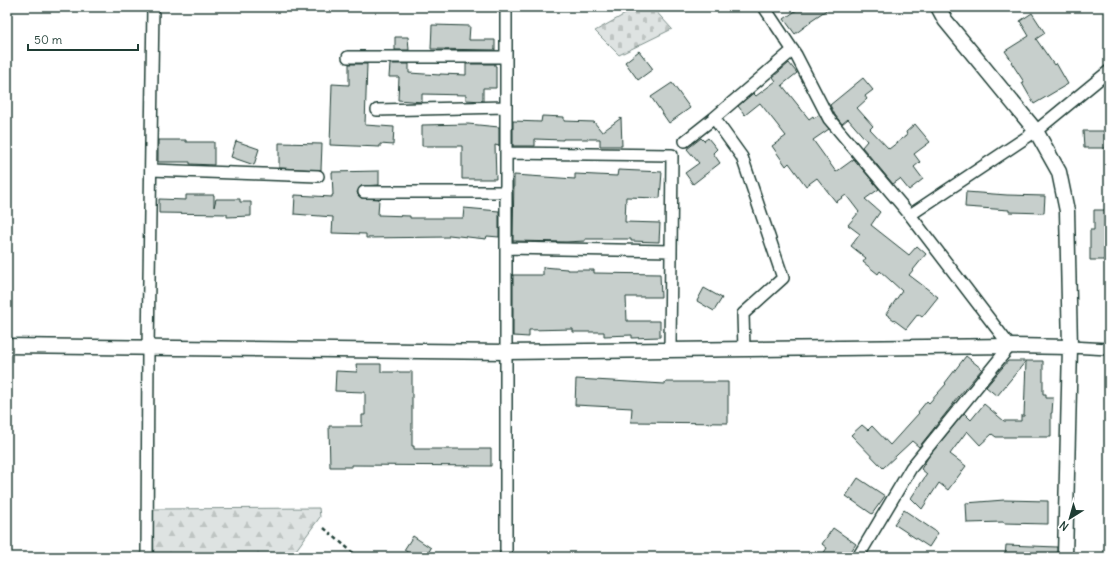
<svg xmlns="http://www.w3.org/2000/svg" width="1116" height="564" font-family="Delius,sans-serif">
  <defs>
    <pattern id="forest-firs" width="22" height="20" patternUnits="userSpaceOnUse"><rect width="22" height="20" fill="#dee3e2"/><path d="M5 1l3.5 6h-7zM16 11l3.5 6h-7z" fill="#bec4c2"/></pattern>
    <pattern id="cemetery-stones" width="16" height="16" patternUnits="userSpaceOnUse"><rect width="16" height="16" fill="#dee3e2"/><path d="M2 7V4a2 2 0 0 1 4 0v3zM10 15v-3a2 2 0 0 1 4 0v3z" fill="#bec4c2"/></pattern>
  </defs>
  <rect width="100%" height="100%" fill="#fff"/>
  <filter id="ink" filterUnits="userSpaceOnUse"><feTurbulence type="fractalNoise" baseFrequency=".025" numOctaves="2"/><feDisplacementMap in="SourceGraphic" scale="8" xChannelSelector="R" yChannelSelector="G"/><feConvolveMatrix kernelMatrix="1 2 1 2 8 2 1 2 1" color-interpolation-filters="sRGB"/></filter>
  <g filter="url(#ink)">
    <path fill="url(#forest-firs)" stroke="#7e908b" d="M 319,508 L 320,517 L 291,557 L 154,557 L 153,509 Z"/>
    <path fill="url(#cemetery-stones)" stroke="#7e908b" d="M 642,7 L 652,7 L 672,29 L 619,55 L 595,31 L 636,8 L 639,10 Z"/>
    <path fill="#c7cfcc" stroke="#1f3d34" d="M 801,7 L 831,7 L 810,21 L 811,22 L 795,34 L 784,19 Z
      M 1032,13 L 1045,33 L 1036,39 L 1054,65 L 1056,63 L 1068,84 L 1034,104 L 1022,83 L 1024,82 L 1011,62 L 1012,61 L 1005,51 L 1029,36 L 1020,21 Z
      M 432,25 L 470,26 L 469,40 L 495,40 L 495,50 L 431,49 Z
      M 395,37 L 408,37 L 409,50 L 395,50 Z
      M 639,51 L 653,69 L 638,80 L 625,62 Z
      M 789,63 L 797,73 L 782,85 L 809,119 L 813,116 L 814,118 L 819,115 L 829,129 L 813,140 L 836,172 L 854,159 L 879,189 L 865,199 L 880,212 L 871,225 L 909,255 L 917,246 L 926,254 L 909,275 L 938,297 L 922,317 L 918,314 L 906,329 L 886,314 L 902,291 L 880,271 L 878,274 L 863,262 L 866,258 L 851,246 L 860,234 L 848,225 L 859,212 L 846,195 L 836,202 L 817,178 L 806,186 L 789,163 L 786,166 L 772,146 L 786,136 L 760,103 L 745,115 L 738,106 L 753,93 L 756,96 L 776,81 L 773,77 Z
      M 349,64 L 367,64 L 365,125 L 394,127 L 393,145 L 380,144 L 380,147 L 330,145 L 332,84 L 349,85 Z
      M 390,64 L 409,64 L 409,73 L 440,75 L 440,74 L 466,75 L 466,64 L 495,64 L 495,66 L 496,66 L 496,88 L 483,88 L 483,101 L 466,100 L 466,95 L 422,94 L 422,102 L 398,100 L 399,77 L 389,77 Z
      M 863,78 L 873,90 L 865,96 L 867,99 L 857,108 L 873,126 L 870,129 L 889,149 L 907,135 L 906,132 L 915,124 L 930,142 L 914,154 L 920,162 L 914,167 L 923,179 L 909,190 L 900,179 L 893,184 L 862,147 L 867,141 L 848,119 L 842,124 L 835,115 L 830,105 Z
      M 672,83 L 690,108 L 669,123 L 651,97 Z
      M 542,116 L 564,117 L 564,121 L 594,122 L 602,132 L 621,118 L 622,146 L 600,146 L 600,139 L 563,139 L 563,140 L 535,139 L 535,146 L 513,146 L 513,121 L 541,122 Z
      M 468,124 L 499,127 L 499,146 L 495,145 L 496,179 L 462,179 L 462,146 L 422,146 L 422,125 Z
      M 1083,131 L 1109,131 L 1109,148 L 1084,148 Z
      M 701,138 L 704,141 L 708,138 L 717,149 L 713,153 L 720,163 L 693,184 L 685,173 L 699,163 L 687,149 Z
      M 158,140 L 186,140 L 186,142 L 214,142 L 214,165 L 190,164 L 190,162 L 158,162 Z
      M 236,141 L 259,149 L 254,165 L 231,157 Z
      M 279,143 L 322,144 L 321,170 L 279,168 Z
      M 618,170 L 662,172 L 660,198 L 626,197 L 625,222 L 660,223 L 659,242 L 631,241 L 631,239 L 585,239 L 585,241 L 566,242 L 513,241 L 514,175 L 575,179 L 575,174 L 617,176 Z
      M 379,171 L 379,185 L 361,186 L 357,192 L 358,195 L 361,198 L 379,199 L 378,215 L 410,216 L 410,218 L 463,218 L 464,208 L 499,211 L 499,237 L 487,236 L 486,239 L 449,235 L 449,237 L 366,238 L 366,234 L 332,233 L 333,217 L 294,214 L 295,195 L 332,197 L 332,195 L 333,195 L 332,172 Z
      M 966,192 L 1007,195 L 1045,196 L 1044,213 L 1009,212 L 1009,210 L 965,207 Z
      M 186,195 L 214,195 L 214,207 L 216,199 L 240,199 L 240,202 L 251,202 L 251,216 L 227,217 L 227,214 L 159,213 L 159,199 L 186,200 Z
      M 1094,210 L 1109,210 L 1109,260 L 1090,260 L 1090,230 L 1094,230 Z
      M 543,267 L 567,269 L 567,270 L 594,270 L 594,273 L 660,274 L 661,297 L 626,297 L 627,321 L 660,321 L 660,337 L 632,338 L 632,335 L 604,336 L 604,332 L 573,332 L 573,329 L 529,330 L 529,337 L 513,336 L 513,275 L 543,275 Z
      M 704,288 L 722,298 L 714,311 L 697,301 Z
      M 966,356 L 982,369 L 954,402 L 954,403 L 919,447 L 912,441 L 883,468 L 851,435 L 862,425 L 868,430 L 872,426 L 890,445 L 919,413 L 918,412 L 927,401 L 929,403 L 946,384 L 945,383 Z
      M 1008,361 L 1026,361 L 997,396 L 986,387 Z
      M 1026,361 L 1043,361 L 1043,394 L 1046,394 L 1046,398 L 1053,398 L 1052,413 L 1051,413 L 1051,437 L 996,437 L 992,434 L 980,445 L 967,431 L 950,454 L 966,466 L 948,490 L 939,483 L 922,509 L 911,498 L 927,474 L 921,469 L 929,456 L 964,413 L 971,420 L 984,404 L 1004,421 L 1021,421 L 1021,416 L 1024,416 Z
      M 356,364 L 381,364 L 381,372 L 412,372 L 412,446 L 414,446 L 414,449 L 491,449 L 491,466 L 352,465 L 352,467 L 330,467 L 329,426 L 362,426 L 362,415 L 365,415 L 365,392 L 335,391 L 336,371 L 357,372 Z
      M 576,379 L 665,384 L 665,382 L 728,382 L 728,423 L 631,422 L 632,408 L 575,405 Z
      M 858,478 L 885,496 L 872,514 L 846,496 Z
      M 1004,500 L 1048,501 L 1048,524 L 1004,523 L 1004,522 L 967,523 L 966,503 Z
      M 904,510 L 938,533 L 929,547 L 894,524 Z
      M 833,528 L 856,544 L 847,557 L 821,557 L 827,548 L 822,544 Z
      M 413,536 L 431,548 L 426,557 L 415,557 L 404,550 Z
      M 1006,545 L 1057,547 L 1057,557 L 1005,557 Z"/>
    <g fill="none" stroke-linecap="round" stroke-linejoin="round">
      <g stroke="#1f3d34" stroke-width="14">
        <path id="minor" d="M 764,7 L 796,55 L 829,119 L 910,215 L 1010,346 L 911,468 L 858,557
          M 348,57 L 506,57
          M 377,110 L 506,107
          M 714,118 L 793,50
          M 685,141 L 714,118 L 742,157 L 783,278 L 743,314 L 744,349
          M 506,153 L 672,155 L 670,350
          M 151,170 L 318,176
          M 364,192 L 506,192
          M 910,215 L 1036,131 L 1109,71
          M 506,248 L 671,251
          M 1070,347 L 1109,349
          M 147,557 L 148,348 L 153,7
          M 506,557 L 506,7"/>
      </g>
      <g stroke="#1f3d34" stroke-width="17">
        <path id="tertiary" d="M 938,7 L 945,20 L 1036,131 L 1059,172 L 1067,211 L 1070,347 L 1065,557
          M 7,346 L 506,352 L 1010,346 L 1070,347"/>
      </g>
      <path stroke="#1f3d34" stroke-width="2.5" stroke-dasharray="4 3" stroke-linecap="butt" d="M 324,528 L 358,557"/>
      <use href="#minor" stroke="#fff" stroke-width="11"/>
      <use href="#tertiary" stroke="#fff" stroke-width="14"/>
    </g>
  </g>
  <rect width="1116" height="564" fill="none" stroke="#fff" stroke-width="24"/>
  <rect x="12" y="12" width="1092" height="540" fill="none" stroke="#1f3d34" stroke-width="1.5" filter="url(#ink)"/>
  <g transform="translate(1070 518) rotate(217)" stroke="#ffffff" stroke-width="3" paint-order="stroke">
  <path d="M0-3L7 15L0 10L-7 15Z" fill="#1f3d34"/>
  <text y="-6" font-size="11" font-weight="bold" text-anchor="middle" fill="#1f3d34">N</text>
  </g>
  <path d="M28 44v6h110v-6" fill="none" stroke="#1f3d34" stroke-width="2"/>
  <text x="34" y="44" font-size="12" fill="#1f3d34" stroke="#ffffff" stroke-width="3" paint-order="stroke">50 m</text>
</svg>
